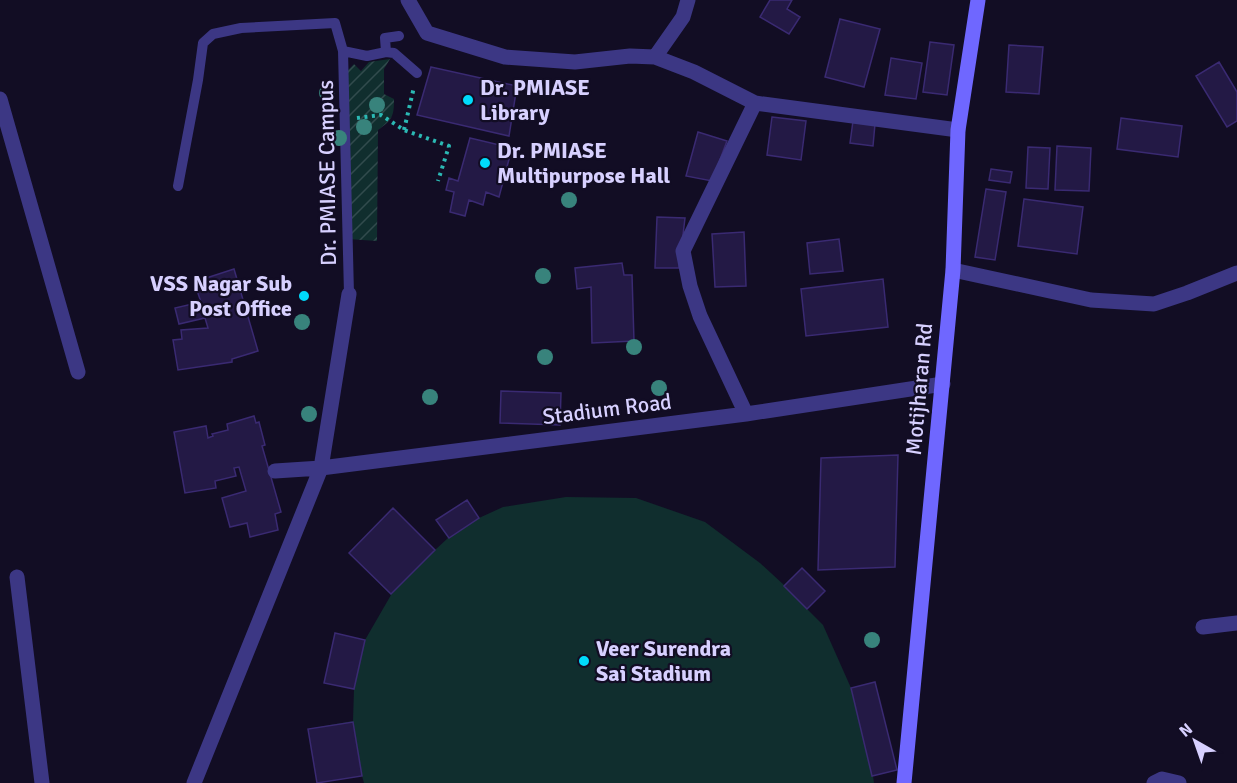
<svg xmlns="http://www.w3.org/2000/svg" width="1237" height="783" font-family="Signika,sans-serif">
  <defs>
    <pattern id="garden-furrows" width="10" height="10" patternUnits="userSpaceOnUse" patternTransform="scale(1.5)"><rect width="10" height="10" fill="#102e2e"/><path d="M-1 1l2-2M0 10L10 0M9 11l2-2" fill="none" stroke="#324b4d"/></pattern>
  </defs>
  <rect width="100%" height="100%" fill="#120d24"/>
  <path fill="url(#garden-furrows)" d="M 390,59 L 384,69 L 384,94 L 394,99 C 394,117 392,120 378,130 L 377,241 L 348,239 L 344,74 L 354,64 L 361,71 L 369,62 Z"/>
  <path fill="#102e2e" d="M 566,497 L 636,498 L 705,522 L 760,563 L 784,585 L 802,568 L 825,591 L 807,609 L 823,625 L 851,688 L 875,682 L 897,770 L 873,776 L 874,783 L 364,783 L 362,776 L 317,783 L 308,729 L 353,721 L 354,689 L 324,683 L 335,633 L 365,640 L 391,595 L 349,553 L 393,508 L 435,550 L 448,538 L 436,520 L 467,500 L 479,518 L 503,507 Z"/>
  <path fill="#231945" stroke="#3a2a72" stroke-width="1.5" d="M 770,0 L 792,0 L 787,9 L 800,17 L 789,34 L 760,17 Z
    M 840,19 L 880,29 L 864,87 L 825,77 Z
    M 930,42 L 954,45 L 947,95 L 923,92 Z
    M 1009,45 L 1043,47 L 1039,94 L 1006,92 Z
    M 891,58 L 922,63 L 916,99 L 885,95 Z
    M 1219,62 L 1237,92 L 1237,121 L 1227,127 L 1196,76 Z
    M 431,67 L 517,86 L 509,136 L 417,115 Z
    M 772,117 L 806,121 L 801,160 L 767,155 Z
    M 1121,118 L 1182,126 L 1178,157 L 1117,149 Z
    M 853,121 L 875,124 L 873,146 L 850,143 Z
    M 698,132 L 727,141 L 712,181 L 686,176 Z
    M 470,138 L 512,148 L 499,197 L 486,192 L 483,205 L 469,200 L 465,216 L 450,212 L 454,192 L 446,190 L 449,178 L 458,181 Z
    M 1057,146 L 1091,148 L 1089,191 L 1055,190 Z
    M 1028,147 L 1050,148 L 1048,189 L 1026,188 Z
    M 991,169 L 1012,172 L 1010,183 L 989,180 Z
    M 986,189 L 1006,192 L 995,260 L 975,257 Z
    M 1024,199 L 1083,207 L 1077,254 L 1018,246 Z
    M 657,217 L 685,218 L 679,268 L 655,268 Z
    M 744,232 L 746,286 L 715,287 L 712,234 Z
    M 839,239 L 843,271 L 810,274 L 807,243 Z
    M 622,263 L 624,275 L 632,275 L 634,341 L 592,343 L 591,287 L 577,289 L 575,268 Z
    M 234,269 L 258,351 L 232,359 L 232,362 L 178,370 L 173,340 L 182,339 L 181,330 L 208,328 L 205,318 L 179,324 L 175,308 L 201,302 L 194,282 Z
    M 883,279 L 888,327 L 806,336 L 801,289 Z
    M 501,391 L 561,393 L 560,425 L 500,423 Z
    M 254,416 L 256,423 L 259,422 L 265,445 L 262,446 L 281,512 L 275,514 L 278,530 L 250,537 L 247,523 L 230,527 L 222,498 L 246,491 L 239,467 L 234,468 L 236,476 L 215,481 L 216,488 L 185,493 L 174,432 L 206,426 L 208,438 L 213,436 L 212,434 L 228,430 L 227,424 Z
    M 898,455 L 895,567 L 818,570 L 821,458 Z
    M 467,500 L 479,518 L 449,538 L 436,520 Z
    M 393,508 L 435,550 L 391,594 L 349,553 Z
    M 802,568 L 825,591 L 807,609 L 784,586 Z
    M 335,633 L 365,640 L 354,689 L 324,683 Z
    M 875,682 L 897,770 L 872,776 L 851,688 Z
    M 353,722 L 362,776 L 317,783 L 308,729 Z"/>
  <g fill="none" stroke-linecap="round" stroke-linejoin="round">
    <path stroke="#2bb9b4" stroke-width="4" stroke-dasharray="3 4.5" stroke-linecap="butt" d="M 357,118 L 381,115 L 404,130 L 449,146 L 438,181
      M 404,130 L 414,87"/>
    <path stroke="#3c3784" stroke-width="10" d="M 343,51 L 349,294
      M 386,52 L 385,38 L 399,36
      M 178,186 L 198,80 L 203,43 L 213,34 L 241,28 L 335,23 L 343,51 L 367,56 L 386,52 L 394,53 L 417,73"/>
    <path stroke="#3c3784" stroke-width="15" d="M 408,0 L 427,33 L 505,57 L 575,62 L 630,56 L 655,57 L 694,72 L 755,103 L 958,130
      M 655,57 L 683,17 L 688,0
      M 0,99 L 78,372
      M 953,270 L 1091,300 L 1154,304 L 1187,293 L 1237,273
      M 746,414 L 700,316 L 690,286 L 683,251 L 755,103
      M 275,471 L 321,468 L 746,414 L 943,384
      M 17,577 L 42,783
      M 1203,627 L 1237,623
      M 194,783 L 321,468 L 349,294
      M 1154,783 L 1162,779 L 1179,783"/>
    <path stroke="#6f67ff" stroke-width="15" d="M 904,783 L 953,270 L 958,130 L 978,0"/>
  </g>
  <g fill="#38837c">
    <circle cx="327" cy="93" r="8"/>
    <circle cx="377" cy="105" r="8"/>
    <circle cx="364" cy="127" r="8"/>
    <circle cx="339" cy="138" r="8"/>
    <circle cx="569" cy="200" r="8"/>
    <circle cx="543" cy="276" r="8"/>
    <circle cx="302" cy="322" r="8"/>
    <circle cx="634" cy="347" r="8"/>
    <circle cx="545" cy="357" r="8"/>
    <circle cx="659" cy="388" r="8"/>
    <circle cx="430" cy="397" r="8"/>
    <circle cx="309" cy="414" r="8"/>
    <circle cx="872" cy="640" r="8"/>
  </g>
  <g fill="#00dbfb" stroke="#120d24" stroke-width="2">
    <circle cx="468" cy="100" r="6"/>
    <circle cx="485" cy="163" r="6"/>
    <circle cx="304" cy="296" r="6"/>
    <circle cx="584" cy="661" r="6"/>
  </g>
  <g text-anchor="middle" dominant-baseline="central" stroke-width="4.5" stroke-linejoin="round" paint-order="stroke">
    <g font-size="22" font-weight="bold" fill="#d7d0ff" stroke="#120d24" text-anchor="start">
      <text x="480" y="87">Dr. PMIASE<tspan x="480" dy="25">Library</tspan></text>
      <text x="497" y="150">Dr. PMIASE<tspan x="497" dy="25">Multipurpose Hall</tspan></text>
      <text x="292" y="283" text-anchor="end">VSS Nagar Sub<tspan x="292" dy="25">Post Office</tspan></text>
      <text x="596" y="648">Veer Surendra<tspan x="596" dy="25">Sai Stadium</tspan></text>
    </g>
    <g font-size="22" fill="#d7d0ff" stroke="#120d24">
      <text transform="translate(327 173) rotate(-91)">Dr. PMIASE Campus</text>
      <text transform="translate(919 389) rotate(-85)">Motijharan Rd</text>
      <text transform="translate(607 409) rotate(-7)">Stadium Road</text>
    </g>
  </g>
  <g transform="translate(1195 741) rotate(320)" stroke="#120d24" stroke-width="4.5" paint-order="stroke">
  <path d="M0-4.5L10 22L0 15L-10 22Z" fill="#d7d0ff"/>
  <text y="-9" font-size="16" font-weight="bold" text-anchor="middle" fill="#d7d0ff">N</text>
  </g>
</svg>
